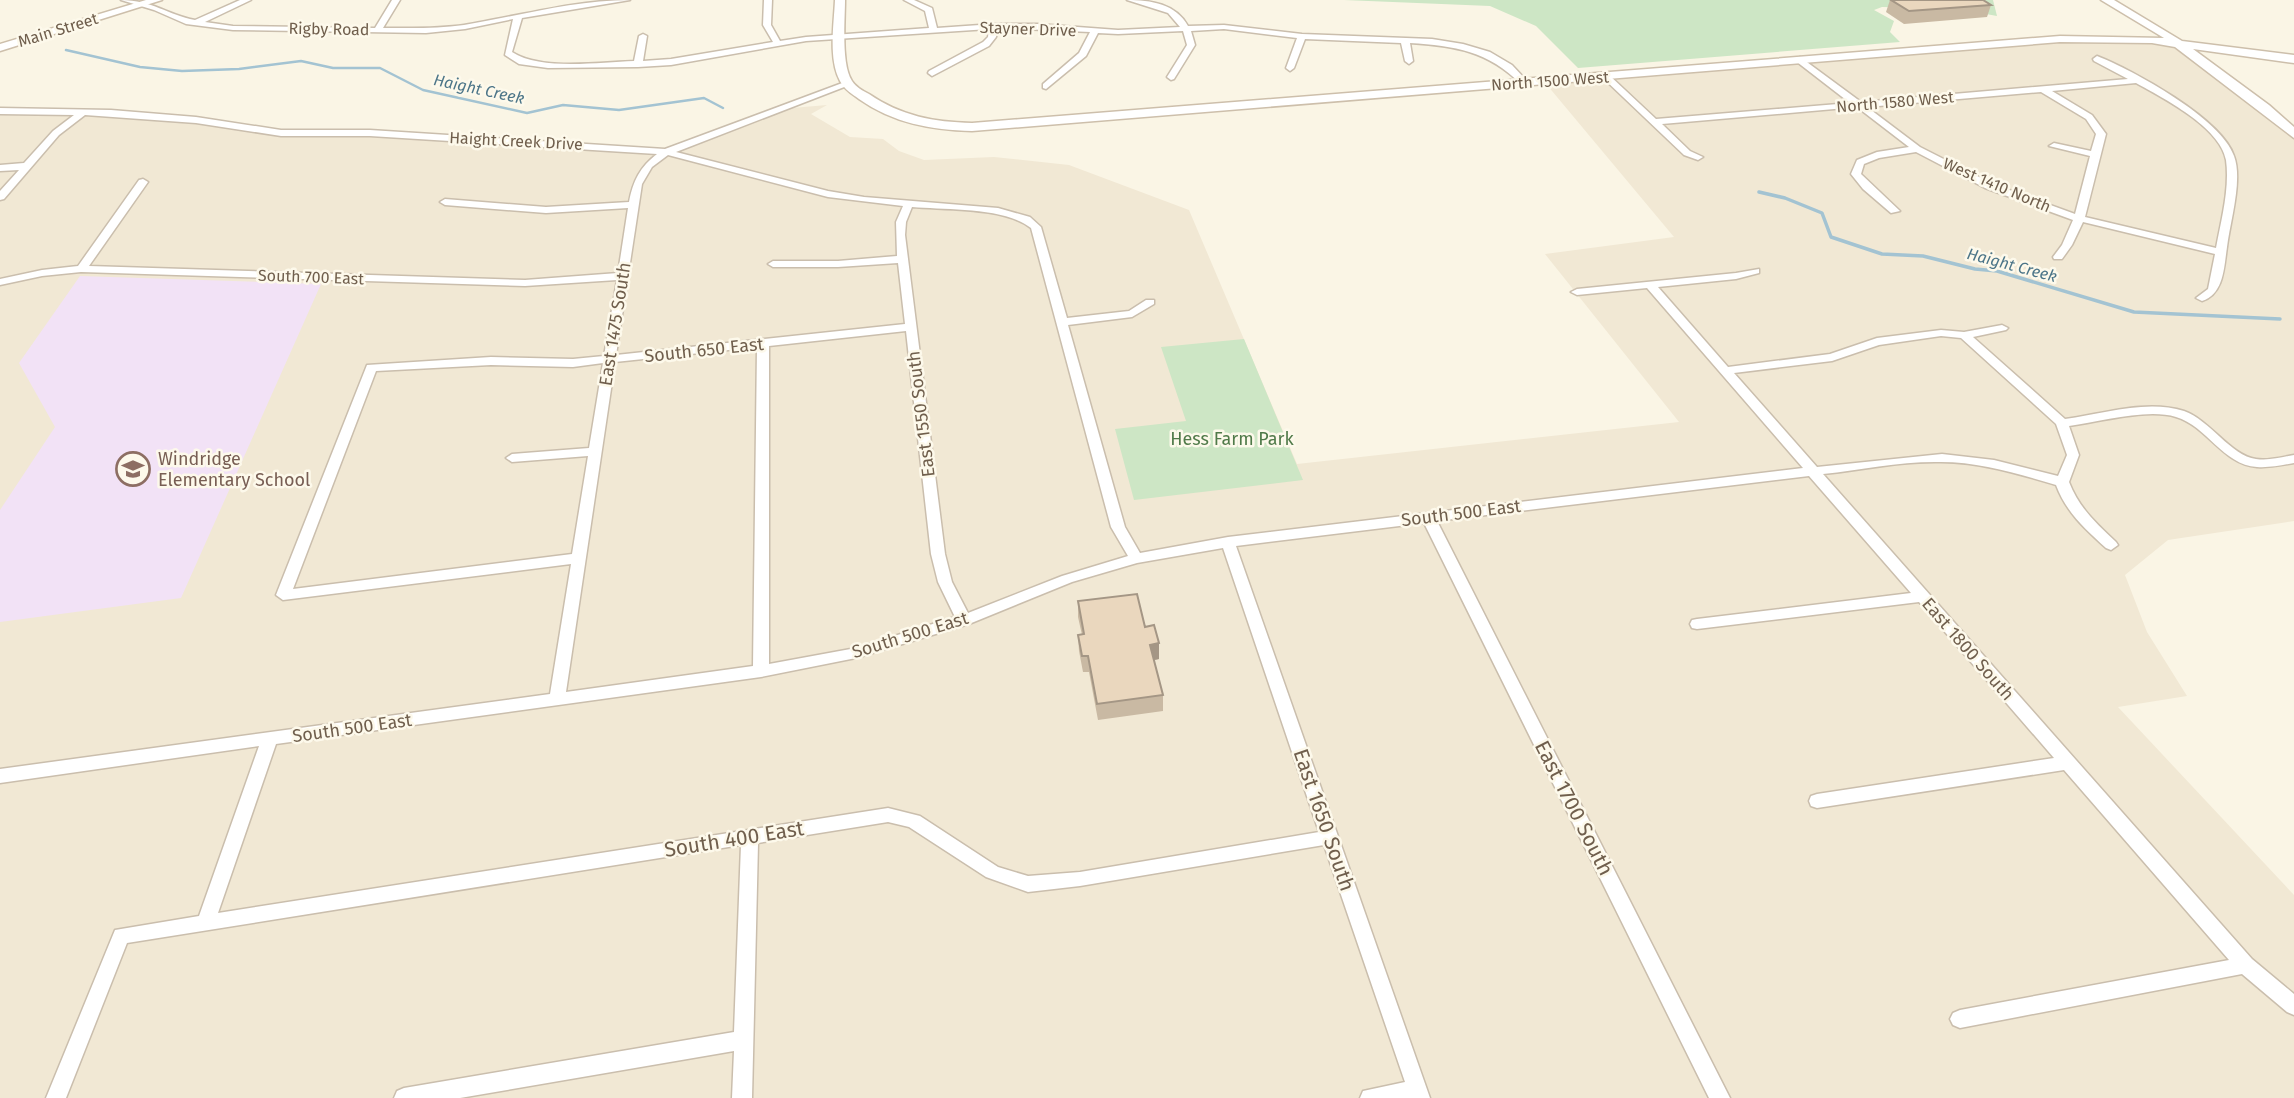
<svg xmlns="http://www.w3.org/2000/svg" width="2294" height="1098" font-family="'Fira Sans',sans-serif">
  <rect width="100%" height="100%" fill="#faf5e5"/>
  <path fill="#f1e8d4" d="M 2046,40 L 2176,42 L 2294,134 L 2294,521 L 2168,540 L 2125,575 L 2147,632 L 2187,696 L 2118,707 L 2294,895 L 2294,1098 L 0,1098 L 0,112 L 109,114 L 197,122 L 260,132 L 373,133 L 666,152 L 780,109 L 827,105 L 811,114 L 850,137 L 883,139 L 899,151 L 924,160 L 994,157 L 1069,165 L 1189,210 L 1297,464 L 1679,422 L 1545,254 L 1674,237 L 1547,85 L 1547,81 Z"/>
  <path fill="#f2e2f6" d="M 80,276 L 321,284 L 181,598 L 0,622 L 0,510 L 55,427 L 19,363 Z"/>
  <path fill="#cde6c5" d="M 1344,0 L 1993,0 L 1997,16 L 1953,8 L 1882,7 L 1874,10 L 1894,21 L 1890,32 L 1900,42 L 1578,68 L 1536,26 L 1490,6 Z
    M 1244,339 L 1303,480 L 1134,500 L 1115,429 L 1186,421 L 1161,347 Z"/>
  <g fill="none" stroke-linecap="round" stroke-linejoin="round">
    <path stroke="#a3c3d2" stroke-width="2.5" d="M 66,50 L 140,67 L 182,71 L 239,69 L 301,61 L 333,68 L 380,68 L 423,90 L 527,113 L 563,105 L 619,110 L 704,98 L 723,108"/>
    <path stroke="#a3c3d2" stroke-width="3.5" d="M 1759,192 L 1785,198 L 1822,213 L 1831,237 L 1882,254 L 1923,256 L 1975,269 L 1997,271 L 2134,312 L 2280,319"/>
    <g stroke="#cabead" stroke-width="3">
      <path id="street" d="M 121,0 C 152,0 168,15 195,20 L 240,0 L 251,0 L 205,22 L 233,26 L 375,28 L 392,0 L 400,0 L 383,28 C 410,28 437,29 464,25 C 519,16 574,0 630,0 L 522,18 L 512,52 C 541,71 600,62 634,61 L 639,36 L 643,34 L 647,36 L 643,61 L 671,59 L 773,42 L 763,25 L 764,0 L 772,0 L 771,25 L 780,41 L 806,37 L 929,28 L 925,11 L 904,0 L 914,0 L 932,8 L 937,28 L 994,24 L 1037,24 L 1118,30 L 1180,27 L 1168,13 L 1127,0 C 1151,0 1176,4 1188,26 L 1224,25 L 1302,34 L 1432,39 L 1463,44 L 1490,52 L 1512,65 L 1528,82 L 1521,84 C 1488,51 1455,46 1410,43 L 1413,61 L 1409,64 L 1405,61 L 1401,43 L 1305,39 L 1294,68 L 1290,71 L 1286,68 L 1297,38 L 1224,29 L 1191,31 L 1195,45 L 1174,79 L 1171,80 L 1167,77 L 1187,45 L 1183,31 L 1118,34 L 1098,33 L 1086,56 L 1046,89 L 1043,88 L 1043,84 L 1079,53 L 1090,32 L 998,28 L 996,37 L 989,46 L 932,76 L 928,73 L 929,71 L 983,42 L 988,37 L 989,29 L 806,41 L 671,65 L 638,67 L 548,68 L 519,64 L 505,55 L 513,19 L 465,29 L 426,33 L 233,30 L 186,24 L 154,10 Z
        M 2097,56 C 2133,70 2222,119 2234,156 C 2243,180 2230,222 2227,247 C 2224,267 2224,294 2202,301 L 2196,298 L 2208,289 L 2215,254 L 2083,222 L 2072,245 L 2062,259 L 2054,259 L 2053,257 L 2062,245 L 2073,220 L 1985,188 L 1916,152 L 1879,158 L 1864,164 L 1861,174 L 1900,211 L 1891,213 L 1863,189 L 1851,174 L 1857,160 L 1877,152 L 1909,147 L 1857,107 L 1662,124 L 1690,151 L 1703,157 L 1698,160 L 1684,155 L 1602,77 L 1609,75 L 1656,119 L 1850,103 L 1797,62 L 1796,60 L 1800,57 L 1861,102 L 2128,79 L 2094,61 L 2093,59 ZM 2136,83 C 2163,98 2220,127 2226,160 C 2230,188 2221,221 2216,248 L 2085,217 L 2106,134 L 2092,115 L 2052,91 ZM 2041,92 L 2086,119 L 2096,134 L 2091,151 L 2054,143 L 2049,146 L 2090,156 L 2075,214 L 1993,184 L 1920,147 L 1867,107 Z
        M 845,82 L 852,84 L 676,152 L 828,191 L 864,197 L 998,208 L 1030,217 L 1041,227 L 1067,318 L 1129,311 L 1146,300 L 1154,300 L 1154,304 L 1132,317 L 1068,325 L 1125,527 L 1140,553 L 1228,537 L 1803,468 L 1647,288 L 1577,295 L 1571,292 L 1577,289 L 1736,273 L 1759,269 L 1759,273 L 1736,279 L 1658,287 L 1728,367 L 1830,354 L 1877,338 L 1941,330 L 1964,332 L 2002,325 L 2008,328 L 2006,330 L 1973,337 L 2065,419 C 2102,414 2147,399 2184,411 C 2210,420 2231,456 2256,459 C 2269,461 2282,457 2294,455 L 2294,463 C 2282,465 2269,468 2257,467 C 2223,465 2207,426 2176,417 C 2147,408 2100,422 2069,426 L 2079,455 L 2069,482 C 2079,508 2096,523 2116,542 L 2118,545 L 2111,550 L 2106,548 C 2085,529 2066,512 2056,485 C 2019,474 1980,462 1941,462 C 1902,461 1862,470 1823,474 L 2252,959 L 2294,994 L 2294,1015 L 2287,1012 L 2242,974 L 1960,1028 L 1953,1025 L 1950,1019 L 1953,1013 L 1960,1010 L 2229,960 L 2064,770 L 1817,808 L 1811,806 L 1809,801 L 1811,796 L 1817,794 L 2054,758 L 1919,602 L 1697,629 L 1692,628 L 1690,624 L 1692,620 L 1697,619 L 1911,593 L 1809,476 L 1437,521 L 1730,1098 L 1709,1098 L 1424,523 L 1236,546 L 1430,1098 L 1360,1098 L 1363,1091 L 1405,1082 L 1324,845 L 1080,886 L 1028,892 L 986,877 L 909,827 L 888,822 L 758,843 L 752,1098 L 732,1098 L 734,1051 L 460,1098 L 394,1098 L 397,1091 L 404,1088 L 734,1032 L 741,845 L 127,943 L 66,1098 L 46,1098 L 115,930 L 199,916 L 259,746 L 0,783 L 0,769 L 550,694 L 571,564 L 283,600 L 276,595 L 367,365 L 491,357 L 573,359 L 604,356 L 617,280 L 525,286 L 81,272 L 42,276 L 0,285 L 0,279 L 42,270 L 78,266 L 139,180 L 143,179 L 148,182 L 89,266 L 525,280 L 618,273 L 628,208 L 546,213 L 445,205 L 440,202 L 445,199 L 546,207 L 629,202 C 633,181 640,167 657,154 L 370,136 L 281,136 L 196,123 L 85,115 L 59,135 L 4,199 L 0,200 L 0,191 L 19,170 L 0,171 L 0,165 L 24,163 L 53,131 L 74,115 L 0,114 L 0,108 L 111,110 L 196,117 L 281,130 L 370,130 L 665,149 ZM 668,155 L 828,197 L 903,206 L 896,222 L 897,256 L 838,261 L 773,261 L 768,264 L 773,267 L 838,267 L 898,263 L 905,324 L 616,355 L 642,184 L 652,167 ZM 912,207 C 946,210 1004,207 1031,228 L 1111,527 L 1128,556 L 1062,576 L 968,613 L 952,582 L 945,554 L 905,235 L 906,222 ZM 906,331 L 931,554 L 938,582 L 955,617 L 856,648 L 769,664 L 769,346 ZM 1941,336 L 1961,338 L 2056,424 L 2067,455 L 2058,476 L 1994,460 L 1942,454 L 1817,467 L 1734,373 L 1832,361 L 1879,345 ZM 757,347 L 753,666 L 566,692 L 615,362 ZM 603,363 L 589,448 L 512,454 L 506,458 L 512,462 L 588,456 L 572,554 L 293,589 L 376,371 L 491,365 L 573,367 ZM 1223,548 L 1319,832 L 1080,872 L 1028,876 L 998,867 L 920,816 L 888,808 L 218,913 L 276,744 L 761,677 L 856,658 L 969,624 L 1072,582 L 1137,563 Z"/>
    </g>
    <g stroke="#cdbfab" stroke-width="3">
      <path id="secondary" d="M 146,0 L 162,0 L 0,51 L 0,44 Z
        M 835,0 L 845,0 C 845,20 841,65 852,81 C 856,87 863,91 869,94 C 901,116 934,122 972,123 L 2060,36 L 2164,38 L 2101,0 L 2114,0 L 2182,41 L 2294,55 L 2294,63 L 2193,49 L 2269,105 L 2294,127 L 2294,138 L 2175,47 L 2152,43 L 2060,42 L 972,131 C 931,130 893,123 859,99 C 852,94 844,89 840,81 C 828,59 834,24 835,0 Z"/>
    </g>
    <use href="#street" fill="#fff" fill-rule="evenodd"/>
    <use href="#secondary" fill="#fff" fill-rule="evenodd"/>
  </g>
  <path fill="#c9b9a3" d="M 1890,0 L 1991,5 L 1987,17 L 1904,24 L 1886,12 Z
    M 1078,601 L 1145,627 L 1159,659 L 1154,660 L 1163,695 L 1163,711 L 1098,720 L 1089,672 L 1083,672 L 1079,651 L 1078,635 L 1082,635 L 1078,617 Z"/>
  <path fill="#a49685" d="M 1159,643 L 1159,659 L 1150,661 L 1150,645 Z"/>
  <path fill="#ead7be" stroke="#a49685" stroke-width="2" d="M 1891,0 L 1983,0 L 1991,5 L 1909,11 Z
    M 1137,594 L 1145,627 L 1154,625 L 1159,643 L 1150,645 L 1163,695 L 1097,704 L 1088,656 L 1082,656 L 1078,635 L 1084,634 L 1078,601 Z"/>
  <defs>
    <g id="school-ring" transform="scale(1.75)"><circle r="9.5" fill="#fdf9eb" stroke="#8d6e63" stroke-width="1.5"/><path d="M0-5L7-2L0 1L-7-2ZM-4 1L0 2.5L4 1V4Q0 6-4 4Z" fill="#8d6e63"/></g>
  </defs>
  <g fill-rule="evenodd">
    <use href="#school-ring" x="133" y="469"/>
  </g>
  <g text-anchor="middle" dominant-baseline="central" stroke-width="5" stroke-linejoin="round" paint-order="stroke">
    <g font-size="16" fill="#705f4d" stroke="#fdf9eb">
      <text transform="translate(329 29) rotate(1)">Rigby Road</text>
      <text transform="translate(1028 29) rotate(2)">Stayner Drive</text>
      <text transform="translate(58 30) rotate(-17)">Main Street</text>
      <text transform="translate(1550 81) rotate(-4)">North 1500 West</text>
      <text transform="translate(1895 102) rotate(-5)">North 1580 West</text>
      <text transform="translate(516 141) rotate(3)">Haight Creek Drive</text>
      <text transform="translate(1997 185) rotate(23)">West 1410 North</text>
      <text transform="translate(311 277) rotate(2)">South 700 East</text>
    </g>
    <g font-size="16" font-style="italic" fill="#4c7588" stroke="#fdf9eb">
      <text transform="translate(479 89) rotate(12)">Haight Creek</text>
      <text transform="translate(2012 265) rotate(15)">Haight Creek</text>
    </g>
    <g font-size="18" fill="#705f4d" stroke="#fdf9eb">
      <text transform="translate(615 324) rotate(-81)">East 1475 South</text>
      <text transform="translate(704 350) rotate(-6)">South 650 East</text>
      <text transform="translate(921 414) rotate(-97)">East 1550 South</text>
      <text transform="translate(1461 513) rotate(-7)">South 500 East</text>
      <text transform="translate(910 635) rotate(-17)">South 500 East</text>
      <text transform="translate(1968 649) rotate(49)">East 1800 South</text>
      <text transform="translate(352 728) rotate(-8)">South 500 East</text>
    </g>
    <g font-size="18" fill="#507a49" stroke="#fdf9eb">
      <text x="1232" y="439">Hess Farm Park</text>
    </g>
    <g font-size="18" fill="#785e54" stroke="#fdf9eb" text-anchor="start">
      <text x="158" y="459">Windridge<tspan x="158" dy="21">Elementary School</tspan></text>
    </g>
    <g font-size="21" fill="#705f4d" stroke="#fdf9eb">
      <text transform="translate(1574 808) rotate(63)">East 1700 South</text>
      <text transform="translate(1324 820) rotate(71)">East 1650 South</text>
      <text transform="translate(734 839) rotate(-9)">South 400 East</text>
    </g>
  </g>
</svg>
